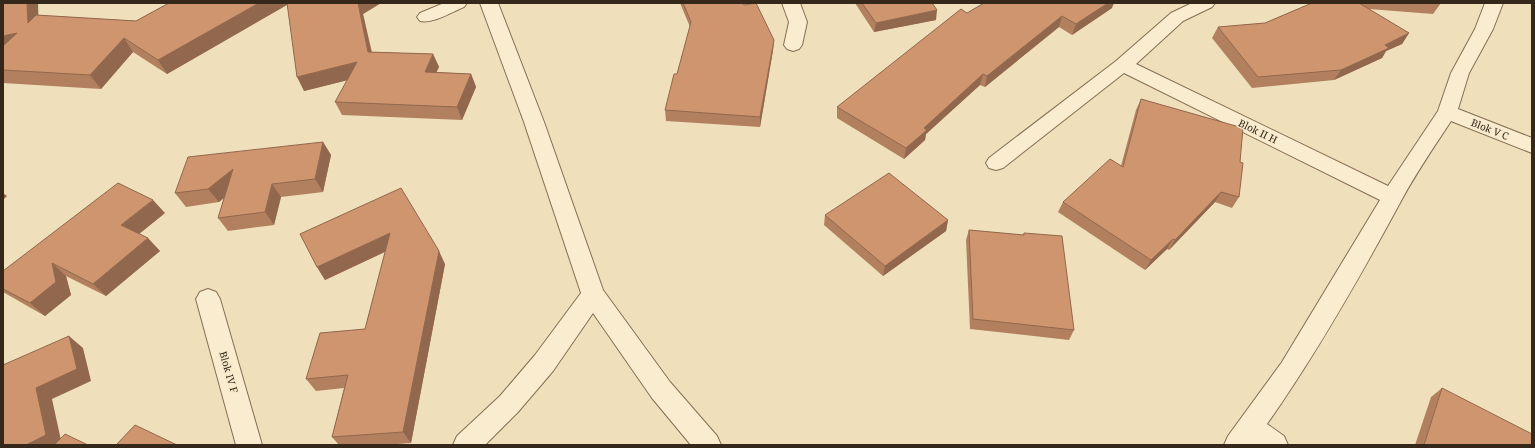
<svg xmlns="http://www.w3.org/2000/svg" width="1535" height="448" font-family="'Noto Serif',serif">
  <rect width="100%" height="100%" fill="#efdfbb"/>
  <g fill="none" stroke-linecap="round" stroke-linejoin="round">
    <g stroke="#866e54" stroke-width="2">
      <path id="minor" d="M 444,3 L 467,3 L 464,7 C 451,12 434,24 420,21 L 417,17 L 420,13 Z
        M 480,3 L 498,3 L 544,122 L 603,290 L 670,382 L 717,436 L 721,445 L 691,445 L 652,398 L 593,313 L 553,371 L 518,412 L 485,445 L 453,445 L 457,436 L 500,396 L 535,355 L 581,293 L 524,122 Z
        M 782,3 L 800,3 L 807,22 L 802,45 L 799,49 L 793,51 L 787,49 L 784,45 L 789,22 Z
        M 1192,3 L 1215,3 L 1212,7 L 1183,21 L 1136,64 L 1388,186 L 1438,111 L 1451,73 L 1475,29 L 1485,3 L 1503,3 L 1493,29 L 1469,73 L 1458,109 L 1532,138 L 1532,153 L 1451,121 C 1434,147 1416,173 1401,201 C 1360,277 1317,353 1267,424 L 1284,436 L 1288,445 L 1224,445 L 1228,436 L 1282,362 L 1380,200 L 1124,73 L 1003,168 L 996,170 L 989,168 L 986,163 L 989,158 L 1116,61 L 1171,13 Z
        M 208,289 L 216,292 L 220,299 L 262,445 L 236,445 L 196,299 L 200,292 Z"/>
    </g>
    <use href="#minor" fill="#faecce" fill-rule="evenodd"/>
  </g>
  <path fill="#b2805f" d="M 3,3 L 38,3 L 38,15 L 136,21 L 169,3 L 381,3 L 363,14 L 372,52 L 433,54 L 439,67 L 436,72 L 471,74 L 476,87 L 462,120 L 342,115 L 335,102 L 348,80 L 304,91 L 287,5 L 167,74 L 133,52 L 101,89 L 3,83 Z
    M 680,3 L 743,3 L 744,5 L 774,40 L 773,50 L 760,127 L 666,121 L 665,110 L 677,74 L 690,27 Z
    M 855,3 L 932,3 L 936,20 L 874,32 Z
    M 1312,3 L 1441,3 L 1433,14 L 1369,9 L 1409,33 L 1402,44 L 1386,51 L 1382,58 L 1334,80 L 1252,88 L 1212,38 L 1218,27 L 1265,23 Z
    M 1112,8 L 1072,35 L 1059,27 L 985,87 L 980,85 L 926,134 L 925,140 L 904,159 L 837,118 L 837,107 L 967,13 Z
    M 1141,99 L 1240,162 L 1239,197 L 1232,208 L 1215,202 L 1169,250 L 1167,249 L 1145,270 L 1058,212 L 1063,202 L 1121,166 L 1136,110 Z
    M 323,142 L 331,155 L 323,192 L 281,197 L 274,225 L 228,231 L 218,218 L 224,198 L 219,202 L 186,207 L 175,193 Z
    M 165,213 L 139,234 L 160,251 L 106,296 L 66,276 L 71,295 L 45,316 L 3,292 L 3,271 Z
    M 825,215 L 948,220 L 946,231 L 883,276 L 824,225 Z
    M 969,230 L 1023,235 L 1024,233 L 1074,330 L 1069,340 L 970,329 L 966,240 Z
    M 300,234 L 445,264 L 411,443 L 384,445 L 339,445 L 332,437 L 344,388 L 316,391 L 306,379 L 365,329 L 385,252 L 325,280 L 317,267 Z
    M 1442,388 L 1532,445 L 1415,445 L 1431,397 Z"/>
  <path fill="#91684e" d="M 27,3 L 38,3 L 39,36 L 28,23 Z
    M 259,3 L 290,3 L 167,74 L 158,60 Z
    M 358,3 L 381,3 L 363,14 L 374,65 L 368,52 Z
    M 1108,3 L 1114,3 L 1112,8 L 1072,35 L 1076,24 Z
    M 937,10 L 936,20 L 874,32 L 876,23 Z
    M 1062,16 L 1059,27 L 985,87 L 987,76 Z
    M 17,33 L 3,53 L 3,36 Z
    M 1409,33 L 1402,44 L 1386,51 L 1382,58 L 1334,80 L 1341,70 L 1385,45 Z
    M 124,38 L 133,52 L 101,89 L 90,75 Z
    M 774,40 L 773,50 L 760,127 L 760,117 Z
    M 433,54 L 439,67 L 430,86 L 425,72 Z
    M 357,62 L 364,76 L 304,91 L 297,77 Z
    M 471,74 L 476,87 L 462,120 L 457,107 Z
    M 983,74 L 980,85 L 926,134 L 925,140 L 904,159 L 906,148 L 924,128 Z
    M 323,142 L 331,155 L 323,192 L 315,179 Z
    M 233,169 L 242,182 L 219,202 L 208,189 Z
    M 272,184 L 281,197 L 274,225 L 265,212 Z
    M 1221,192 L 1215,202 L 1169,250 L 1175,240 Z
    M 3,193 L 7,196 L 3,200 Z
    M 153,200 L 165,213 L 134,238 L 121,225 Z
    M 948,220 L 946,231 L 883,276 L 885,266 Z
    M 390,233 L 397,246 L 325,280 L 317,267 Z
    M 148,238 L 160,251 L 106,296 L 93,284 Z
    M 1173,239 L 1167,249 L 1145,270 L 1151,260 Z
    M 439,251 L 445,264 L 411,443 L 403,432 Z
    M 52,263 L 66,276 L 71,295 L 45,316 L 30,303 Z
    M 69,336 L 83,348 L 91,381 L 52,399 L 62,445 L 26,445 L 36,388 Z"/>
  <path fill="#cf956f" stroke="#91684e" d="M 3,3 L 27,3 L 28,23 L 36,15 L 136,21 L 169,3 L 259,3 L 158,60 L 124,38 L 90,75 L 3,70 L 3,46 L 17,33 L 3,36 Z
    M 287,3 L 358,3 L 368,52 L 433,54 L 425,72 L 471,74 L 457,107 L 335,102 L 357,62 L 297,77 Z
    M 683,3 L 743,3 L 744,5 L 756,3 L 774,40 L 760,117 L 665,110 L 674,74 L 677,74 L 691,22 Z
    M 862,3 L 932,3 L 937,10 L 876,23 Z
    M 984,3 L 1108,3 L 1076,24 L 1062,16 L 987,76 L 983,74 L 924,128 L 927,130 L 906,148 L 837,107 L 961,9 L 967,13 Z
    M 1312,3 L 1359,3 L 1409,33 L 1385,45 L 1389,48 L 1341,70 L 1258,77 L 1218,27 L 1265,23 Z
    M 1141,99 L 1243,128 L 1240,162 L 1243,163 L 1239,197 L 1221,192 L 1175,240 L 1173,239 L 1151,260 L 1063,202 L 1110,159 L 1123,167 Z
    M 323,142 L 315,179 L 272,184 L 265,212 L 218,218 L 233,169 L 208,189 L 175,193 L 188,157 Z
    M 889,173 L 948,220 L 885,266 L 825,215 Z
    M 118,183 L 153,200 L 121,225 L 148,238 L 93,284 L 52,263 L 56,282 L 30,303 L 3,289 L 3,271 Z
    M 401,188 L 439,251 L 403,432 L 332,437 L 348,375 L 306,379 L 320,333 L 365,329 L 390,233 L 317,267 L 300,234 Z
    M 969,230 L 1024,235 L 1024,233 L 1062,236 L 1074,330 L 973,319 Z
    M 69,336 L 77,369 L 36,388 L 46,435 L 26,445 L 3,445 L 3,365 Z
    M 1442,388 L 1532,434 L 1532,445 L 1424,445 Z
    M 135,425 L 177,445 L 116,445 Z
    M 65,434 L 88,445 L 54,445 Z"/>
  <g text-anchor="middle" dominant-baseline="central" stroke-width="3" stroke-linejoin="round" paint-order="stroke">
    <g font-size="10" fill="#35271a" stroke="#f6e9cb">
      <text transform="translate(1490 129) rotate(22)">Blok V C</text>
      <text transform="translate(1258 131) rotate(26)">Blok II H</text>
      <text transform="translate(229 372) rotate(74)">Blok IV F</text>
    </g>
  </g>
  <rect width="1535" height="448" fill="none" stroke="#35271a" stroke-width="8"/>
</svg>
